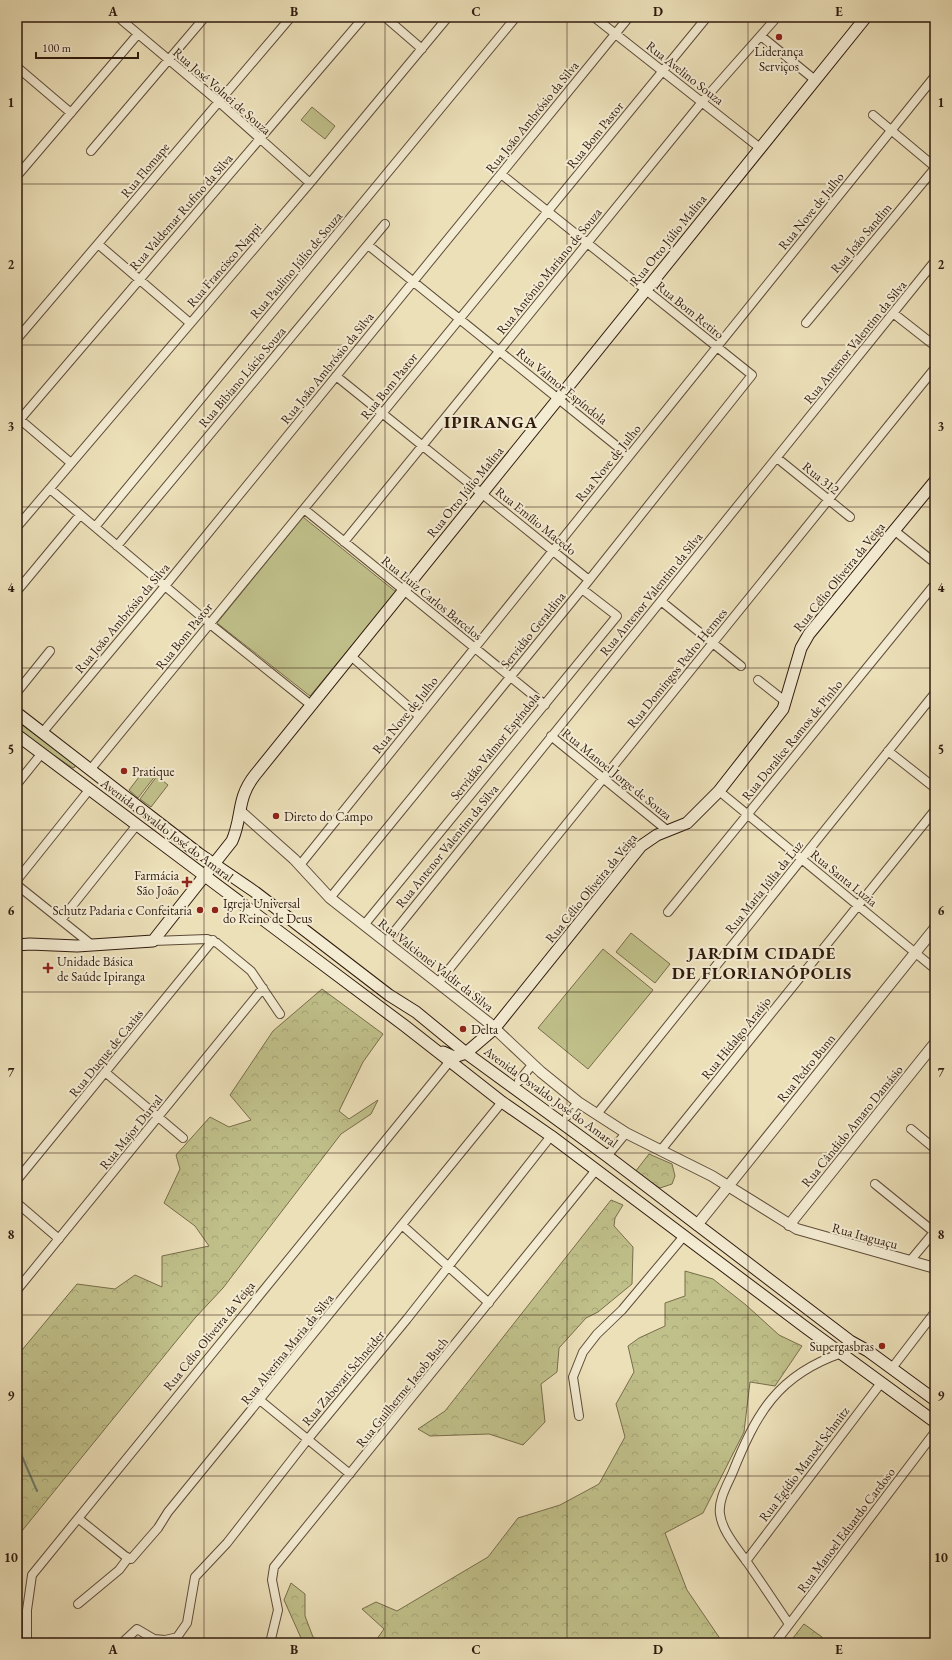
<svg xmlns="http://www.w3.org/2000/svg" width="952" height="1660" font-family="'EB Garamond',serif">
  <defs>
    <pattern id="forest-crowns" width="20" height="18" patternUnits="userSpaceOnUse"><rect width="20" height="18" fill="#c0c08a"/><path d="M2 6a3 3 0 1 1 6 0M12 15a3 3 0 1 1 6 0" fill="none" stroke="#a5a476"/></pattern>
  </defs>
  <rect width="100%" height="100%" fill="#ece0b9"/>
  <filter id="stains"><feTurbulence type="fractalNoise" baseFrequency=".005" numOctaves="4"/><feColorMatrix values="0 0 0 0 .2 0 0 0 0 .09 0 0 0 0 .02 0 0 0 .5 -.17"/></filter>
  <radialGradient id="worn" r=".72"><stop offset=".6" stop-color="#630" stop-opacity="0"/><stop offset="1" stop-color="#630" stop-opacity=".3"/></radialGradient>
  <path fill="#c0c08a" stroke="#786d4c" d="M 312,107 L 335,126 L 325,139 L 301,120 Z
    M 303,517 L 396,592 L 310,696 L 217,623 Z
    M 17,721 L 75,764 L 75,767 L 73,768 L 17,731 Z
    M 146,768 L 156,775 L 138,798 L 129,790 Z
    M 157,776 L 168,785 L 151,807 L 140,799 Z
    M 631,933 L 670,964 L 655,983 L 616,952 Z
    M 603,949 L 653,990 L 588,1069 L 538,1028 Z"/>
  <path fill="url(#forest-crowns)" stroke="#786d4c" d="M 322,989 L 383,1034 L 363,1062 L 339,1111 L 349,1119 L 378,1100 L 371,1114 L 341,1134 L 223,1288 L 195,1318 L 17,1537 L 17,1356 L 77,1284 L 115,1289 L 135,1275 L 162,1287 L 162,1256 L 209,1246 L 195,1226 L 164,1203 L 180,1169 L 176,1155 L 210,1117 L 229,1127 L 251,1120 L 230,1095 L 273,1031 Z
    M 649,1154 L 672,1164 L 675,1176 L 672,1184 L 660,1188 L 635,1172 Z
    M 611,1200 L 623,1205 L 615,1218 L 614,1226 L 633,1247 L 632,1284 L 598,1312 L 586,1318 L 559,1348 L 557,1372 L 541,1384 L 545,1422 L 523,1445 L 489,1434 L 430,1436 L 418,1429 L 445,1411 Z
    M 685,1271 L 713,1279 L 746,1305 L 779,1335 L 802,1346 L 775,1386 L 750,1382 L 744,1432 L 703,1513 L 665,1533 L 687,1590 L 723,1643 L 374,1643 L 384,1629 L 362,1609 L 376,1602 L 397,1611 L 488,1557 L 518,1518 L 560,1505 L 599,1484 L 625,1437 L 616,1404 L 634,1372 L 628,1346 L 639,1338 L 665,1326 L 665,1303 L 685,1296 Z
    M 291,1583 L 305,1594 L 305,1616 L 313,1637 L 325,1643 L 294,1643 L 301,1638 L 284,1600 Z
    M 804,1624 L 822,1637 L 823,1643 L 789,1643 Z"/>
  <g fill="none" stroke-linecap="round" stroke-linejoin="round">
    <path stroke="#6f7c6e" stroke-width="2" d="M 17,1445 L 37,1491"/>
    <g stroke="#5e4c39" stroke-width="10">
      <path id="minor" d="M 118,17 L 219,102 L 310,183
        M 385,17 L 422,49
        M 594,17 L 760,148
        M 761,36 L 815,80
        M 17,67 L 71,113
        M 873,115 L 935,167
        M 91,151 L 205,17
        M 17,176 L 138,34
        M 98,244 L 190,323
        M 368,245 L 629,456
        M 893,313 L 935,346
        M 806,323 L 935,168
        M 17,339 L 291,17
        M 336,376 L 589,580
        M 17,417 L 71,463
        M 17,423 L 364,17
        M 777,458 L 850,517
        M 50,489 L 210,624 L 311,705
        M 304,509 L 545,705
        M 17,527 L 310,183 L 448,17
        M 95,527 L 516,17
        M 895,531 L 935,563
        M 344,542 L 702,102 L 777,17
        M 117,546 L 385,224
        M 17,591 L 80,515
        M 661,601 L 741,666
        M 351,656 L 419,716
        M 758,680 L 786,702
        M 17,692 L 50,651
        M 42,733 L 165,586 L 629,17
        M 551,736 L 668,831
        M 888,751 L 935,788
        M 90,770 L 707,17
        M 17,784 L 42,753
        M 719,791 L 935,969
        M 300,865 L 935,76
        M 17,880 L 89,790
        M 17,885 L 92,945
        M 330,898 L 582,589 L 752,375 L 501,174
        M 668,912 L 935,584
        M 61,920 L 136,826
        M 364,925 L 617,616 L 582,589
        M 153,941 L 207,939 L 217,943 L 251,971 L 280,1014
        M 386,942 L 935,261
        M 438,983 L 935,368
        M 105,1072 L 183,1138
        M 519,1081 L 532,1065
        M 597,1114 L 935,693
        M 567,1116 L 578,1102
        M 911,1129 L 935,1149
        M 661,1150 L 935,810
        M 607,1156 L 626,1133
        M 17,1180 L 213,940
        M 875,1184 L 934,1232
        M 17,1203 L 59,1239
        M 402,1225 L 489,1303
        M 910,1261 L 935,1231
        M 17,1290 L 263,988
        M 892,1368 L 935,1312
        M 261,1401 L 350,1474
        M 579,1416 L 573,1377 L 583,1352 L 597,1334 L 622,1310 L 684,1236
        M 79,1519 L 125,1556 L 131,1559 L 158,1528 L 168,1512 L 502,1102
        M 746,1561 L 881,1383
        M 78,1604 L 119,1570 L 128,1558
        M 789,1624 C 775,1603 761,1582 747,1562 C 737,1548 722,1531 720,1514 C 718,1501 727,1485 732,1474 C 756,1414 777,1375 842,1353
        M 27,1643 L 27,1610 L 32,1575 L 450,1061
        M 122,1643 L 137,1629 L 154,1639 L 165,1640 L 178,1637
        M 173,1643 L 187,1623 L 195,1577 L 227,1543 L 308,1439 L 407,1319 L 551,1136
        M 270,1643 L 278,1610 L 272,1580 L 274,1567 L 596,1170
        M 775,1643 L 935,1432"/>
    </g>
    <g stroke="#5e4c39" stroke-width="12">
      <path id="tertiary" d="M 240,811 L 294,859 L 330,898 L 489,1023 L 541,1072 L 578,1102 L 626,1133 L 712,1176 L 797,1229 L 935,1268
        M 697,1225 L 935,928
        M 789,1225 L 935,1043"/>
    </g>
    <g stroke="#2f1a0e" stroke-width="13">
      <path id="secondary" d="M 17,713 L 198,853 L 255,892 L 389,995 L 416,1012 L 466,1053 L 607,1156 L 850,1341 L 868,1351 L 935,1400
        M 17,735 L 405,1026 L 502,1102 L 551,1136 L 805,1327 L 935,1422
        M 17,945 L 30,944 L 77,946 L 153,941 L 232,841 C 243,816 236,799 255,775 L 866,17
        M 443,1052 L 454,1057 L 466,1053 L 494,1029 L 641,846 L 657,835 L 687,823 L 719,791 L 783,709 L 801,648 L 809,634 L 935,481"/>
    </g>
    <use href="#minor" stroke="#f3ebd2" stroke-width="8"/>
    <use href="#tertiary" stroke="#f3ebd2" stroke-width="10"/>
    <use href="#secondary" stroke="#f3ebd2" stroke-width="11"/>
  </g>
  <path fill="none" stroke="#2f1a0e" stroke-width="1" stroke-opacity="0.55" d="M 204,17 L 204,1643M 385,17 L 385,1643M 567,17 L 567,1643M 748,17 L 748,1643M 17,184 L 935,184M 17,345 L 935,345M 17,507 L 935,507M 17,668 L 935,668M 17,830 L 935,830M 17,992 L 935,992M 17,1153 L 935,1153M 17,1315 L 935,1315M 17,1476 L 935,1476"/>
  <g fill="#8f2418" stroke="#f3ebd2" stroke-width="1.5">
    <circle cx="779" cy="37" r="4"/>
    <circle cx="124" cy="771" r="4"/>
    <circle cx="276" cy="816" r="4"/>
    <path d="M185 876h4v4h4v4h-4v4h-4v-4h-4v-4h4z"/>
    <circle cx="200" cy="910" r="4"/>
    <circle cx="215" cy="910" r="4"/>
    <path d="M46 962h4v4h4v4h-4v4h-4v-4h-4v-4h4z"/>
    <circle cx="463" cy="1029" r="4"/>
    <circle cx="882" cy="1346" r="4"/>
  </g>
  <g text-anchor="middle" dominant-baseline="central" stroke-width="4" stroke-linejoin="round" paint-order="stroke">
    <g font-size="13" fill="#2f1a0e" stroke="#f3ebd2" text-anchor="start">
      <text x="779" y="51" text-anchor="middle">Liderança<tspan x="779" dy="15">Serviços</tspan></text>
      <text x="132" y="771">Pratique</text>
      <text x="284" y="816">Direto do Campo</text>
      <text x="179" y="875" text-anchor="end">Farmácia<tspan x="179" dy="15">São João</tspan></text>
      <text x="223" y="903">Igreja Universal<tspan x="223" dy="15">do Reino de Deus</tspan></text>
      <text x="192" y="910" text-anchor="end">Schutz Padaria e Confeitaria</text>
      <text x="57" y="961">Unidade Básica<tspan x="57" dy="15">de Saúde Ipiranga</tspan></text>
      <text x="471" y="1029">Delta</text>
      <text x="874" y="1346" text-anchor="end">Supergasbras</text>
    </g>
    <g font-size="13" fill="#2f1a0e" stroke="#f3ebd2">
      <text transform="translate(685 73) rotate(38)">Rua Avelino Souza</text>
      <text transform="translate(222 91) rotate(41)">Rua José Volnei de Souza</text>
      <text transform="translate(532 117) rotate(-51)">Rua João Ambrósio da Silva</text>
      <text transform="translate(595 135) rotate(-51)">Rua Bom Pastor</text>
      <text transform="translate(145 170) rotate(-50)">Rua Flomape</text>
      <text transform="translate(811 211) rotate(-51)">Rua Nove de Julho</text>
      <text transform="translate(181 212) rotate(-49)">Rua Valdemar Rufino da Silva</text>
      <text transform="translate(861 238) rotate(-50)">Rua João Sandim</text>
      <text transform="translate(668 240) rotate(-51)">Rua Otto Júlio Malina</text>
      <text transform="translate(224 265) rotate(-49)">Rua Francisco Nappi</text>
      <text transform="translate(296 265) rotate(-50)">Rua Paulino Júlio de Souza</text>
      <text transform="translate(549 271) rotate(-51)">Rua Antônio Mariano de Souza</text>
      <text transform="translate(690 310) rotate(39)">Rua Bom Retiro</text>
      <text transform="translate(855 342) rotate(-51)">Rua Antenor Valentim da Silva</text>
      <text transform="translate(327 368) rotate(-51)">Rua João Ambrósio da Silva</text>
      <text transform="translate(242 377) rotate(-50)">Rua Bibiano Lúcio Souza</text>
      <text transform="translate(389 386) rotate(-51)">Rua Bom Pastor</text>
      <text transform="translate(562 386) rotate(39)">Rua Valmor Espíndola</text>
      <text transform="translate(608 463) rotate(-51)">Rua Nove de Julho</text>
      <text transform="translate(821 478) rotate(39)">Rua 312</text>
      <text transform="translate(465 492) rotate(-51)">Rua Otto Júlio Malina</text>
      <text transform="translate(536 521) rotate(39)">Rua Emílio Macedo</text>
      <text transform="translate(839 577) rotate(-51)">Rua Célio Oliveira da Veiga</text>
      <text transform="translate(651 594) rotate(-51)">Rua Antenor Valentim da Silva</text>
      <text transform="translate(432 598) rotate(39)">Rua Luiz Carlos Barcelos</text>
      <text transform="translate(122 618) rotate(-50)">Rua João Ambrósio da Silva</text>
      <text transform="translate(533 630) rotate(-51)">Servidão Geraldina</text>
      <text transform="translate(184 636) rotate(-51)">Rua Bom Pastor</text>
      <text transform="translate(677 668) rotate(-51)">Rua Domingos Pedro Hermes</text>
      <text transform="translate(405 715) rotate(-51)">Rua Nove de Julho</text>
      <text transform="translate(792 740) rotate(-51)">Rua Doralice Ramos de Pinho</text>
      <text transform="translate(495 746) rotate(-51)">Servidão Valmor Espíndola</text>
      <text transform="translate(617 774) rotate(39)">Rua Manoel Jorge de Souza</text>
      <text transform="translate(167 830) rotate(37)">Avenida Osvaldo José do Amaral</text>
      <text transform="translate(447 846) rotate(-51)">Rua Antenor Valentim da Silva</text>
      <text transform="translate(844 878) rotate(39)">Rua Santa Luzia</text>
      <text transform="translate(764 887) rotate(-51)">Rua Maria Júlia da Luz</text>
      <text transform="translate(591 888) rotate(-51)">Rua Célio Oliveira da Veiga</text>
      <text transform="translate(436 965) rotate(38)">Rua Valcionei Valdir da Silva</text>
      <text transform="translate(736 1038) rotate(-51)">Rua Hidalgo Araújo</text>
      <text transform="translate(106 1053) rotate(-51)">Rua Duque de Caxias</text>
      <text transform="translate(806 1068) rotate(-51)">Rua Pedro Bunn</text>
      <text transform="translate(551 1097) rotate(36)">Avenida Osvaldo José do Amaral</text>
      <text transform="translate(852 1126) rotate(-51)">Rua Cândido Amaro Damásio</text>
      <text transform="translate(131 1132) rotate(-51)">Rua Major Durval</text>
      <text transform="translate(865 1236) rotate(15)">Rua Itaguaçu</text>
      <text transform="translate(209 1336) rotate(-51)">Rua Célio Oliveira da Veiga</text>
      <text transform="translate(287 1349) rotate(-51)">Rua Alverina Maria da Silva</text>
      <text transform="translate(343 1378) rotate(-50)">Rua Zabovari Schneider</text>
      <text transform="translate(402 1392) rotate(-51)">Rua Guilherme Jacob Buch</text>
      <text transform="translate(804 1464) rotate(-53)">Rua Egídio Manoel Schmitz</text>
      <text transform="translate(846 1530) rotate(-53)">Rua Manoel Eduardo Cardoso</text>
    </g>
    <g font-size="17" font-weight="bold" letter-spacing="1" fill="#2f1a0e" stroke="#f3ebd2">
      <text x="491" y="422">IPIRANGA</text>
      <text x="762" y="953">JARDIM CIDADE<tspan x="762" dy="20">DE FLORIANÓPOLIS</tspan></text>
    </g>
  </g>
  <rect width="952" height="1660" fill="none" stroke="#ece0b9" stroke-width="44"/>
  <path d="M36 52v6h102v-6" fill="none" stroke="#2f1a0e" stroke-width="2"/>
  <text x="42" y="52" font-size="12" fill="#2f1a0e" stroke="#f3ebd2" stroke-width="3" paint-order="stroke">100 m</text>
  <rect x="22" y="22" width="908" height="1616" fill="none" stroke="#2f1a0e" stroke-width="1.5"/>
  <g font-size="13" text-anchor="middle" font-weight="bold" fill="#2f1a0e">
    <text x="113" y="16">A</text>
    <text x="294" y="16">B</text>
    <text x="476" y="16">C</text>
    <text x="658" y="16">D</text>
    <text x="839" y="16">E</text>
    <text x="11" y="107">1</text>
    <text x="941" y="107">1</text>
    <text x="11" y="269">2</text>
    <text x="941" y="269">2</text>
    <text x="11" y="431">3</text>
    <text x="941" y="431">3</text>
    <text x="11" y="592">4</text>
    <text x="941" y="592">4</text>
    <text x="11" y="754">5</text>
    <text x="941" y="754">5</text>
    <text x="11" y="915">6</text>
    <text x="941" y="915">6</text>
    <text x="11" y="1077">7</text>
    <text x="941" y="1077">7</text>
    <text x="11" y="1239">8</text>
    <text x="941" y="1239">8</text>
    <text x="11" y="1400">9</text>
    <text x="941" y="1400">9</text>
    <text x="11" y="1562">10</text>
    <text x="941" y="1562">10</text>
    <text x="113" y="1654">A</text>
    <text x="294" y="1654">B</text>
    <text x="476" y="1654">C</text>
    <text x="658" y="1654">D</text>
    <text x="839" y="1654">E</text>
  </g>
  <rect width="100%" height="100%" filter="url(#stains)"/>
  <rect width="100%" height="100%" fill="url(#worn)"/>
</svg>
